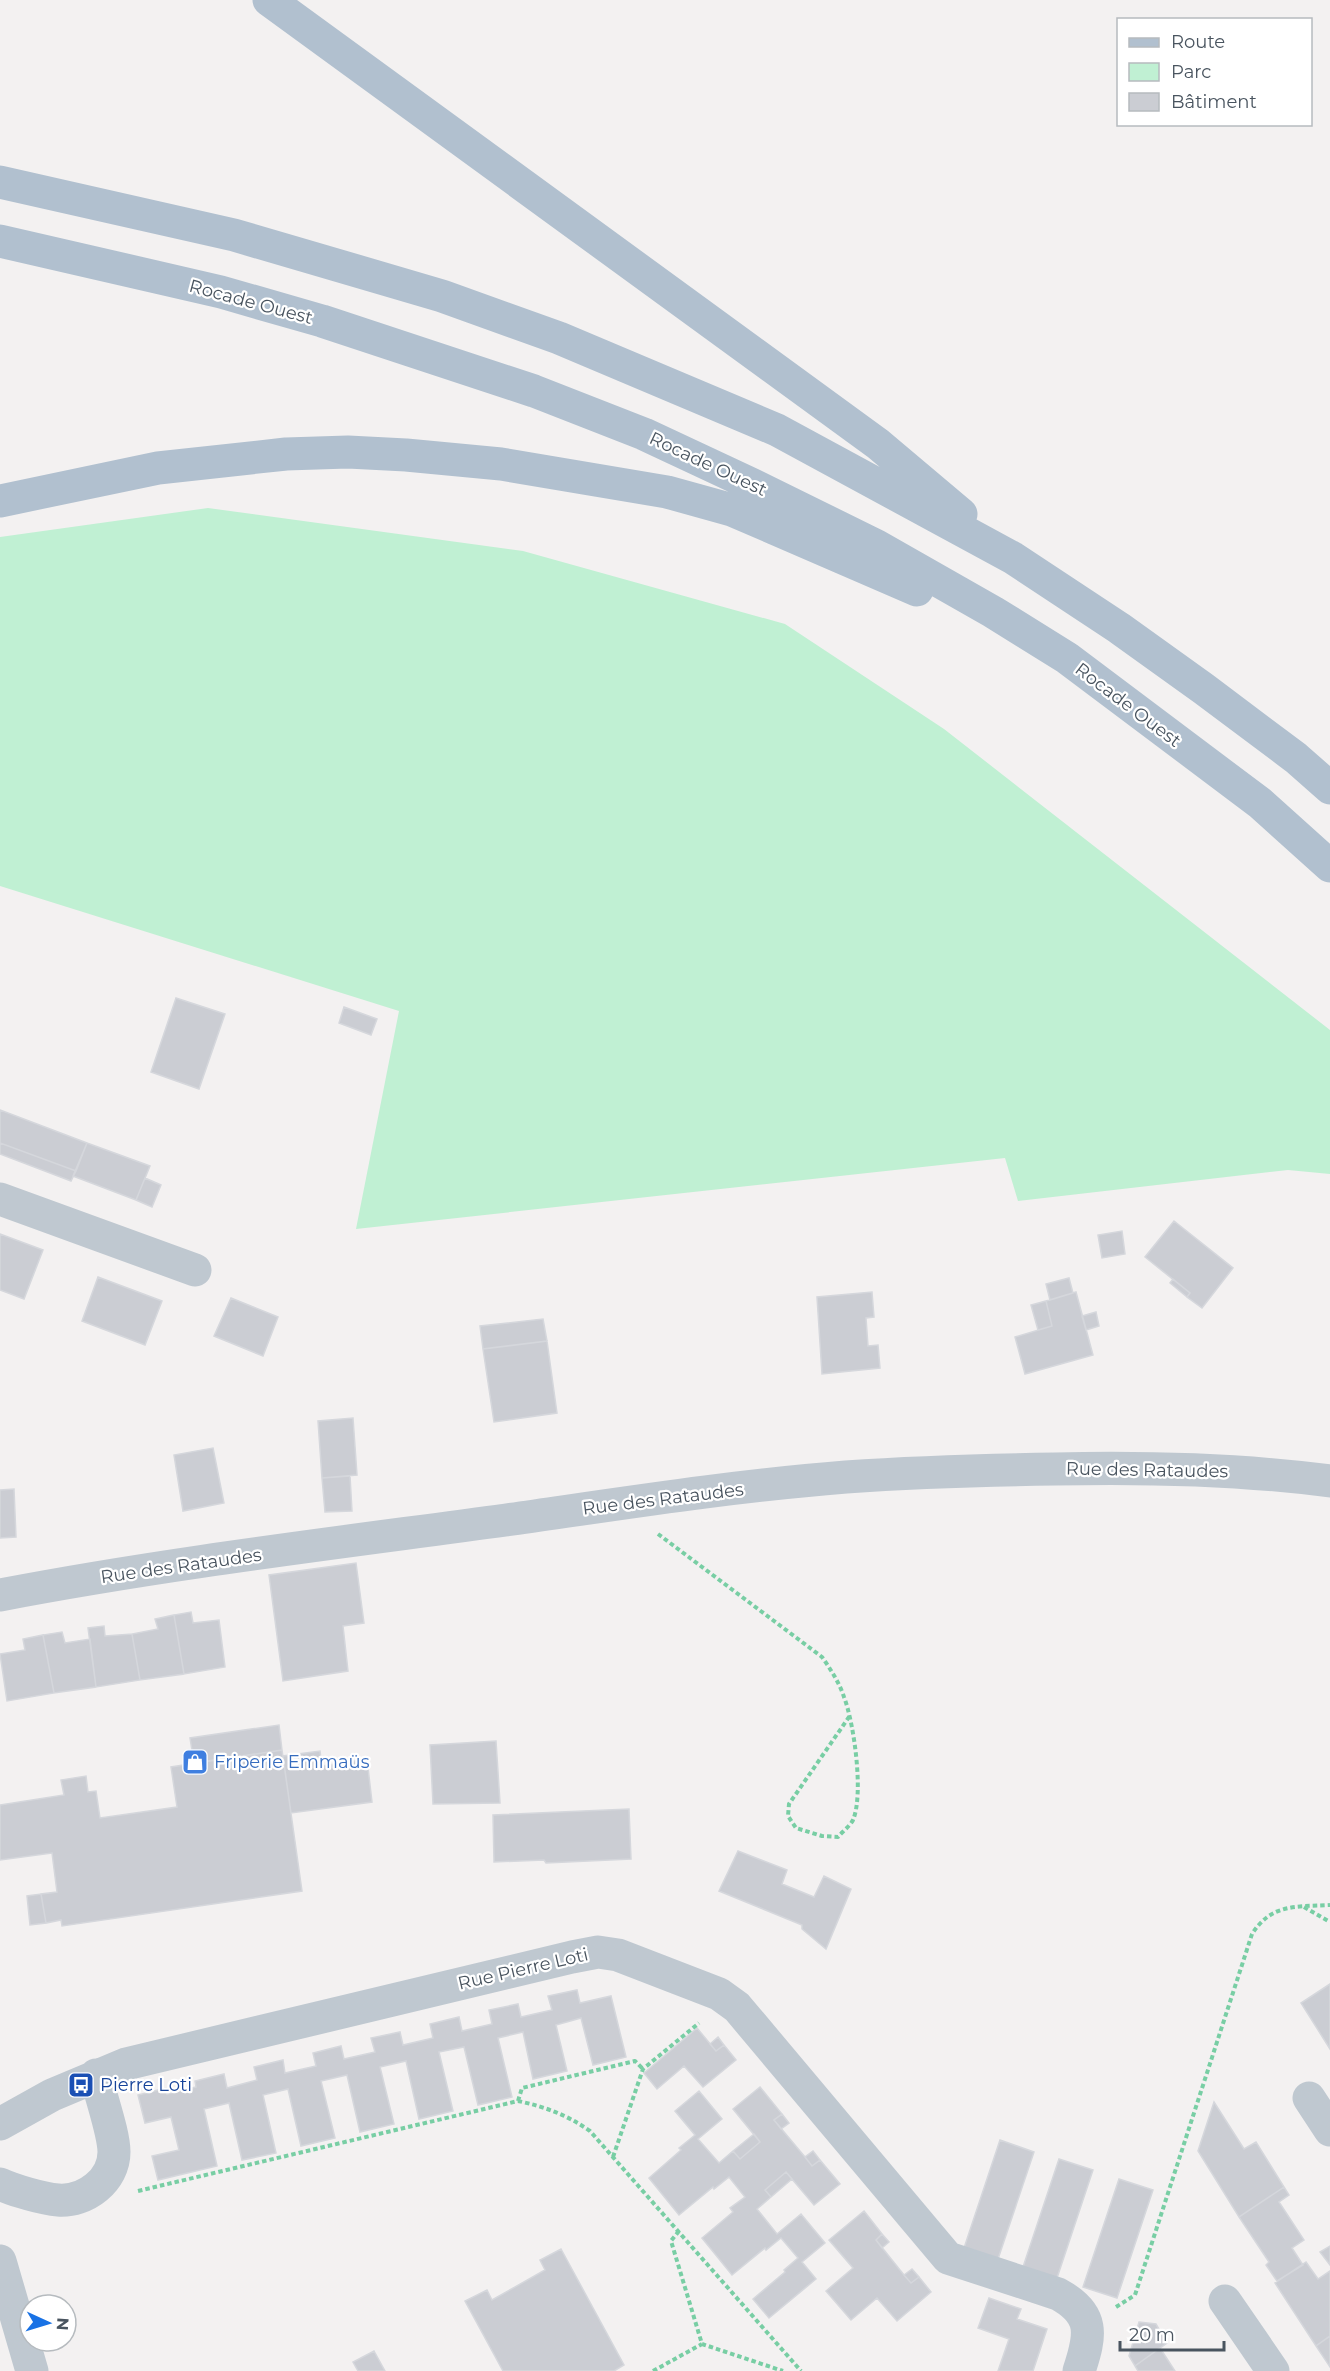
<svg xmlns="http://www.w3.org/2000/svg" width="1330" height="2371" font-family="Montserrat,sans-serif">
  <rect width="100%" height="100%" fill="#f3f1f1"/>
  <path fill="#c0f0d3" d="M 208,508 L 523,551 L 785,624 L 944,729 L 1330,1030 L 1330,1174 L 1288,1170 L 1018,1201 L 1005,1158 L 356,1229 L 399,1011 L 0,886 L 0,537 Z"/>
  <path fill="#cbcdd3" stroke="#d5d7dc" stroke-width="1.5" d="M 176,998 L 225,1014 L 199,1089 L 151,1072 Z
    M 344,1007 L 377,1019 L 371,1035 L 339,1023 Z
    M 0,1110 L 87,1143 L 76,1171 L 0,1143 Z
    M 0,1143 L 76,1171 L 71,1181 L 0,1154 Z
    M 87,1143 L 150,1166 L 136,1200 L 73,1176 Z
    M 145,1178 L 161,1185 L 152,1207 L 136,1200 Z
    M 1174,1221 L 1233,1268 L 1202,1308 L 1187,1297 L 1190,1293 L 1145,1257 Z
    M 1122,1231 L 1125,1254 L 1102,1258 L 1098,1235 Z
    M 0,1234 L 43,1250 L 24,1299 L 0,1290 Z
    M 98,1277 L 162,1301 L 145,1345 L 82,1321 Z
    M 1069,1278 L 1073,1293 L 1050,1300 L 1046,1284 Z
    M 1173,1279 L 1190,1293 L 1187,1297 L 1170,1283 Z
    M 872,1292 L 874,1317 L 866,1318 L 868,1346 L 878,1345 L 880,1368 L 822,1374 L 817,1297 Z
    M 1076,1292 L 1093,1355 L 1025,1374 L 1015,1337 L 1052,1326 L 1046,1301 Z
    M 231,1298 L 278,1317 L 263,1356 L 214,1336 Z
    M 1046,1301 L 1052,1326 L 1038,1330 L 1031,1305 Z
    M 1096,1312 L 1099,1326 L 1086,1330 L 1082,1316 Z
    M 543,1319 L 547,1341 L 483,1349 L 480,1326 Z
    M 547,1341 L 557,1413 L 494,1422 L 483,1349 Z
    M 353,1418 L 357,1475 L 322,1478 L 318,1421 Z
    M 213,1448 L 224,1503 L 183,1511 L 174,1455 Z
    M 350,1476 L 352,1511 L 325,1512 L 322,1478 Z
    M 14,1489 L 16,1537 L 0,1538 L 0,1490 Z
    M 356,1563 L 364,1623 L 343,1626 L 348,1671 L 283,1681 L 269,1575 Z
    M 191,1612 L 193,1623 L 219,1620 L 225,1667 L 184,1674 L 174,1615 Z
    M 174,1615 L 184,1674 L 140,1680 L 132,1634 L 158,1629 L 155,1619 Z
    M 104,1626 L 105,1636 L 132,1634 L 140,1680 L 96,1687 L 88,1628 Z
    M 62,1632 L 65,1643 L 90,1639 L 96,1687 L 54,1693 L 43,1635 Z
    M 43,1635 L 54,1693 L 7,1701 L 0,1654 L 25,1650 L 23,1639 Z
    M 279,1725 L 282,1750 L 194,1763 L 190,1738 Z
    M 496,1741 L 500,1803 L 433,1804 L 430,1745 Z
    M 282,1750 L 302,1891 L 62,1926 L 61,1920 L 46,1923 L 41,1894 L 57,1892 L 52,1853 L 0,1860 L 0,1805 L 64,1795 L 61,1780 L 86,1776 L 88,1792 L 96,1791 L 100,1818 L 177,1807 L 171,1767 Z
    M 320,1751 L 322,1766 L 367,1759 L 372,1802 L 291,1813 L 283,1756 Z
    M 629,1809 L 631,1859 L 546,1863 L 544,1860 L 494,1862 L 493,1815 Z
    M 738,1851 L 787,1870 L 782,1884 L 814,1897 L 824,1876 L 851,1889 L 826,1949 L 802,1929 L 802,1925 L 719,1891 Z
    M 41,1894 L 46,1923 L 30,1925 L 27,1896 Z
    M 1330,1984 L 1330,2049 L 1301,2003 Z
    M 577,1990 L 580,2003 L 611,1996 L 626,2057 L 593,2065 L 581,2018 L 556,2025 L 567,2071 L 533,2079 L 523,2032 L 498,2038 L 512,2097 L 478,2105 L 464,2047 L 439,2052 L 453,2111 L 419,2119 L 406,2061 L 380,2067 L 394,2124 L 360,2132 L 347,2075 L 321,2081 L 335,2138 L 301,2146 L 288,2089 L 263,2095 L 276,2153 L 242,2160 L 229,2103 L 204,2109 L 217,2166 L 158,2180 L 152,2156 L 179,2150 L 171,2117 L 145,2123 L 138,2095 L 166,2088 L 167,2094 L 196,2087 L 195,2081 L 224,2074 L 227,2088 L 257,2080 L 254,2067 L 283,2060 L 285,2073 L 316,2066 L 313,2053 L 341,2046 L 344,2059 L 375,2052 L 371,2038 L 400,2032 L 403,2045 L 433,2038 L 430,2024 L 459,2017 L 462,2031 L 492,2024 L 489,2010 L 518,2004 L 521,2017 L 552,2010 L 548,1996 Z
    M 697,2028 L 716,2051 L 724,2045 L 736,2060 L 703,2087 L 684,2066 L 657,2089 L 644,2073 Z
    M 718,2037 L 724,2045 L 716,2051 L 710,2044 Z
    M 760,2087 L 782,2114 L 774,2120 L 805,2157 L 812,2166 L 820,2160 L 840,2184 L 814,2205 L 786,2172 L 765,2190 L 771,2197 L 757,2209 L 777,2234 L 801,2214 L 825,2243 L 802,2262 L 816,2279 L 769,2318 L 753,2299 L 785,2272 L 784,2270 L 798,2258 L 781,2238 L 766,2250 L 765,2248 L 732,2275 L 702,2238 L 733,2212 L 730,2208 L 745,2197 L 729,2177 L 714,2189 L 713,2187 L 679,2215 L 649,2178 L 681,2150 L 679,2148 L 695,2135 L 675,2111 L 699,2091 L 722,2119 L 698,2139 L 719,2163 L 733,2151 L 740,2159 L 760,2142 L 733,2109 Z
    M 1214,2102 L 1244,2149 L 1256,2142 L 1284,2187 L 1239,2217 L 1198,2151 Z
    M 782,2114 L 789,2123 L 781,2129 L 774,2120 Z
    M 754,2134 L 760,2142 L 740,2159 L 733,2151 Z
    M 1000,2140 L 1034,2152 L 998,2259 L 964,2248 Z
    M 813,2151 L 820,2160 L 812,2166 L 805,2157 Z
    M 1059,2159 L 1093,2170 L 1057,2278 L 1023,2267 Z
    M 786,2172 L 792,2179 L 771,2197 L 765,2190 Z
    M 1119,2179 L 1153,2190 L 1117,2298 L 1083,2287 Z
    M 1284,2187 L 1289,2195 L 1279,2202 L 1304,2240 L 1292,2248 L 1303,2265 L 1277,2281 L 1266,2265 L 1269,2262 L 1239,2217 Z
    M 864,2211 L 882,2234 L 876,2240 L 904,2275 L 911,2283 L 919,2277 L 931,2292 L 897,2321 L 877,2298 L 851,2320 L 826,2291 L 853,2268 L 829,2240 Z
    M 882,2234 L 889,2242 L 882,2248 L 876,2240 Z
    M 1330,2246 L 1330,2265 L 1320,2252 Z
    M 561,2249 L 624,2365 L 614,2371 L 503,2371 L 465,2301 L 487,2290 L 492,2300 L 545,2270 L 540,2260 Z
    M 1306,2262 L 1318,2279 L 1330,2271 L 1330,2336 L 1316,2346 L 1275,2283 Z
    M 912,2269 L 919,2277 L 911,2283 L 904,2275 Z
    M 989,2298 L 1021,2309 L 1017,2319 L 1047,2329 L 1033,2371 L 998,2371 L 1009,2339 L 978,2328 Z
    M 1139,2322 L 1156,2324 L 1167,2343 L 1135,2366 L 1129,2356 Z
    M 1330,2336 L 1330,2367 L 1316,2346 Z
    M 1160,2348 L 1175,2371 L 1138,2371 L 1135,2366 Z
    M 374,2351 L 385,2371 L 358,2371 L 353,2362 Z"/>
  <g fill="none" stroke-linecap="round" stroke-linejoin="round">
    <path stroke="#78cea4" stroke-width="4" stroke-dasharray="4.5 3" stroke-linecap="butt" d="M 658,1534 L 822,1657 C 831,1670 839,1682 844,1697 C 854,1723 864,1794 853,1820 C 850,1826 842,1832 838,1837 L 822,1836 L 796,1828 L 788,1816 L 789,1804 L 849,1717
      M 1304,1907 L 1330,1922
      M 518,2101 L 522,2088 L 635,2061 L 643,2069
      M 613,2157 L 643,2069 L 699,2023
      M 138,2191 L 518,2101 C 546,2107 567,2115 590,2131 L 801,2371
      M 679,2231 L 671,2241 L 702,2344 L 783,2371
      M 1116,2307 L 1135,2295 L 1252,1934 C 1272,1903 1296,1907 1330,1905
      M 653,2371 L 702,2344"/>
    <path stroke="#bfc8d0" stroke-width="33" d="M 0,1199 L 195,1270
      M 0,1595 C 167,1563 337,1543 506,1520 C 619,1504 732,1486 846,1477 C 916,1472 985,1470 1055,1469 C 1147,1467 1239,1469 1330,1481
      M 1309,2098 L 1330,2130
      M 0,2124 L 52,2095 L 126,2064 L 572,1957 L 598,1952 L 618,1955 L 719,1994 L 737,2007 L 948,2258 L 1058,2294 C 1095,2314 1091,2335 1079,2371
      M 0,2184 C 13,2190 43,2199 58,2200 C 86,2202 114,2180 114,2152 C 114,2133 100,2095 96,2075
      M 0,2261 L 32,2371
      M 1225,2301 L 1273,2371"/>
    <path stroke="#b1c0cf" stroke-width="33" d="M 269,0 L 878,444 L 961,514
      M 0,182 L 234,235 L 442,296 L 559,338 L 777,430 L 1013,558 L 1119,628 L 1204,689 L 1296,758 L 1330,788
      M 0,241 L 221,292 L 322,321 L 534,391 L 644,434 L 753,485 L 877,546 L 993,612 L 1067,658 L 1260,803 L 1330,866
      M 0,501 L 158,468 L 286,454 L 348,452 L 406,455 L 501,464 L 667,492 L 732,510 L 917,590"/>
  </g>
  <defs>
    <g id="shop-square" transform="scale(1.35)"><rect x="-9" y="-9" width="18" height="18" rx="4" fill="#3f7fe0" stroke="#fff"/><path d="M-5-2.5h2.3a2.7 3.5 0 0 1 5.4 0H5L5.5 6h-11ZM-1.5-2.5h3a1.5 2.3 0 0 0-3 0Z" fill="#fff"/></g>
    <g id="bus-square" transform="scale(1.35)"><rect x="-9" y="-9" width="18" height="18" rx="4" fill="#1a4fb4" stroke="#fff"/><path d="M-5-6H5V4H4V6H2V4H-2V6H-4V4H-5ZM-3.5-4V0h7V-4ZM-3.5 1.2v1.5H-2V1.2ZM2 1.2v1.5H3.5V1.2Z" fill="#fff"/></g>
  </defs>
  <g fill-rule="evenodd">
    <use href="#shop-square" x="195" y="1762"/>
    <use href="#bus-square" x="81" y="2085"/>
  </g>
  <g text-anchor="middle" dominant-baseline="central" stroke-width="4.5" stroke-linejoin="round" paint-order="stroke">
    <g font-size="18" fill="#49545f" stroke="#fff">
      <text transform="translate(251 302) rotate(15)">Rocade Ouest</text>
      <text transform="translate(708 464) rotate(25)">Rocade Ouest</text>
      <text transform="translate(1128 705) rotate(37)">Rocade Ouest</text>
      <text transform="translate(1147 1470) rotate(1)">Rue des Rataudes</text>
      <text transform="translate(663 1499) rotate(-7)">Rue des Rataudes</text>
      <text transform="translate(181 1566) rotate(-8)">Rue des Rataudes</text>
      <text transform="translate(523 1969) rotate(-13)">Rue Pierre Loti</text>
    </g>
    <g font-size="18" fill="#366cbe" stroke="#fff" text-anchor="start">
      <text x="214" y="1762">Friperie Emmaüs</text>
    </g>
    <g font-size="18" fill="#164399" stroke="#fff" text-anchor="start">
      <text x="100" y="2085">Pierre Loti</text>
    </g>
  </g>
  <rect x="1117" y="18" width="195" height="108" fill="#ffffff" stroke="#b6bbbf" stroke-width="1.5"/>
  <rect x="1129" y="38" width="30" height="9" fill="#b1c0cf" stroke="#b6bbbf" stroke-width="1.5"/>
  <text x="1171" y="48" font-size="18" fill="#49545f">Route</text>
  <rect x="1129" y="63" width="30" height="18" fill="#c0f0d3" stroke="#b6bbbf" stroke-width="1.5"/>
  <text x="1171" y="78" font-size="18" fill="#49545f">Parc</text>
  <rect x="1129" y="93" width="30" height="18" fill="#cbcdd3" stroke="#b6bbbf" stroke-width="1.5"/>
  <text x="1171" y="108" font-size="18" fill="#49545f">Bâtiment</text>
  <g transform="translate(48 2323) rotate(94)"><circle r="28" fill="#ffffff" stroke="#b6bbbf" stroke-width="1.5"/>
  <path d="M0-4.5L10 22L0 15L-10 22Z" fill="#1972e5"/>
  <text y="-9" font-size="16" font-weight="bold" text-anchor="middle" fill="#49545f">N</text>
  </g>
  <path d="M1120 2341v9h104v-9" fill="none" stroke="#49545f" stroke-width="3"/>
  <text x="1129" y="2341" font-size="18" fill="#49545f" stroke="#ffffff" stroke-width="4.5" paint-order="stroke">20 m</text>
</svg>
